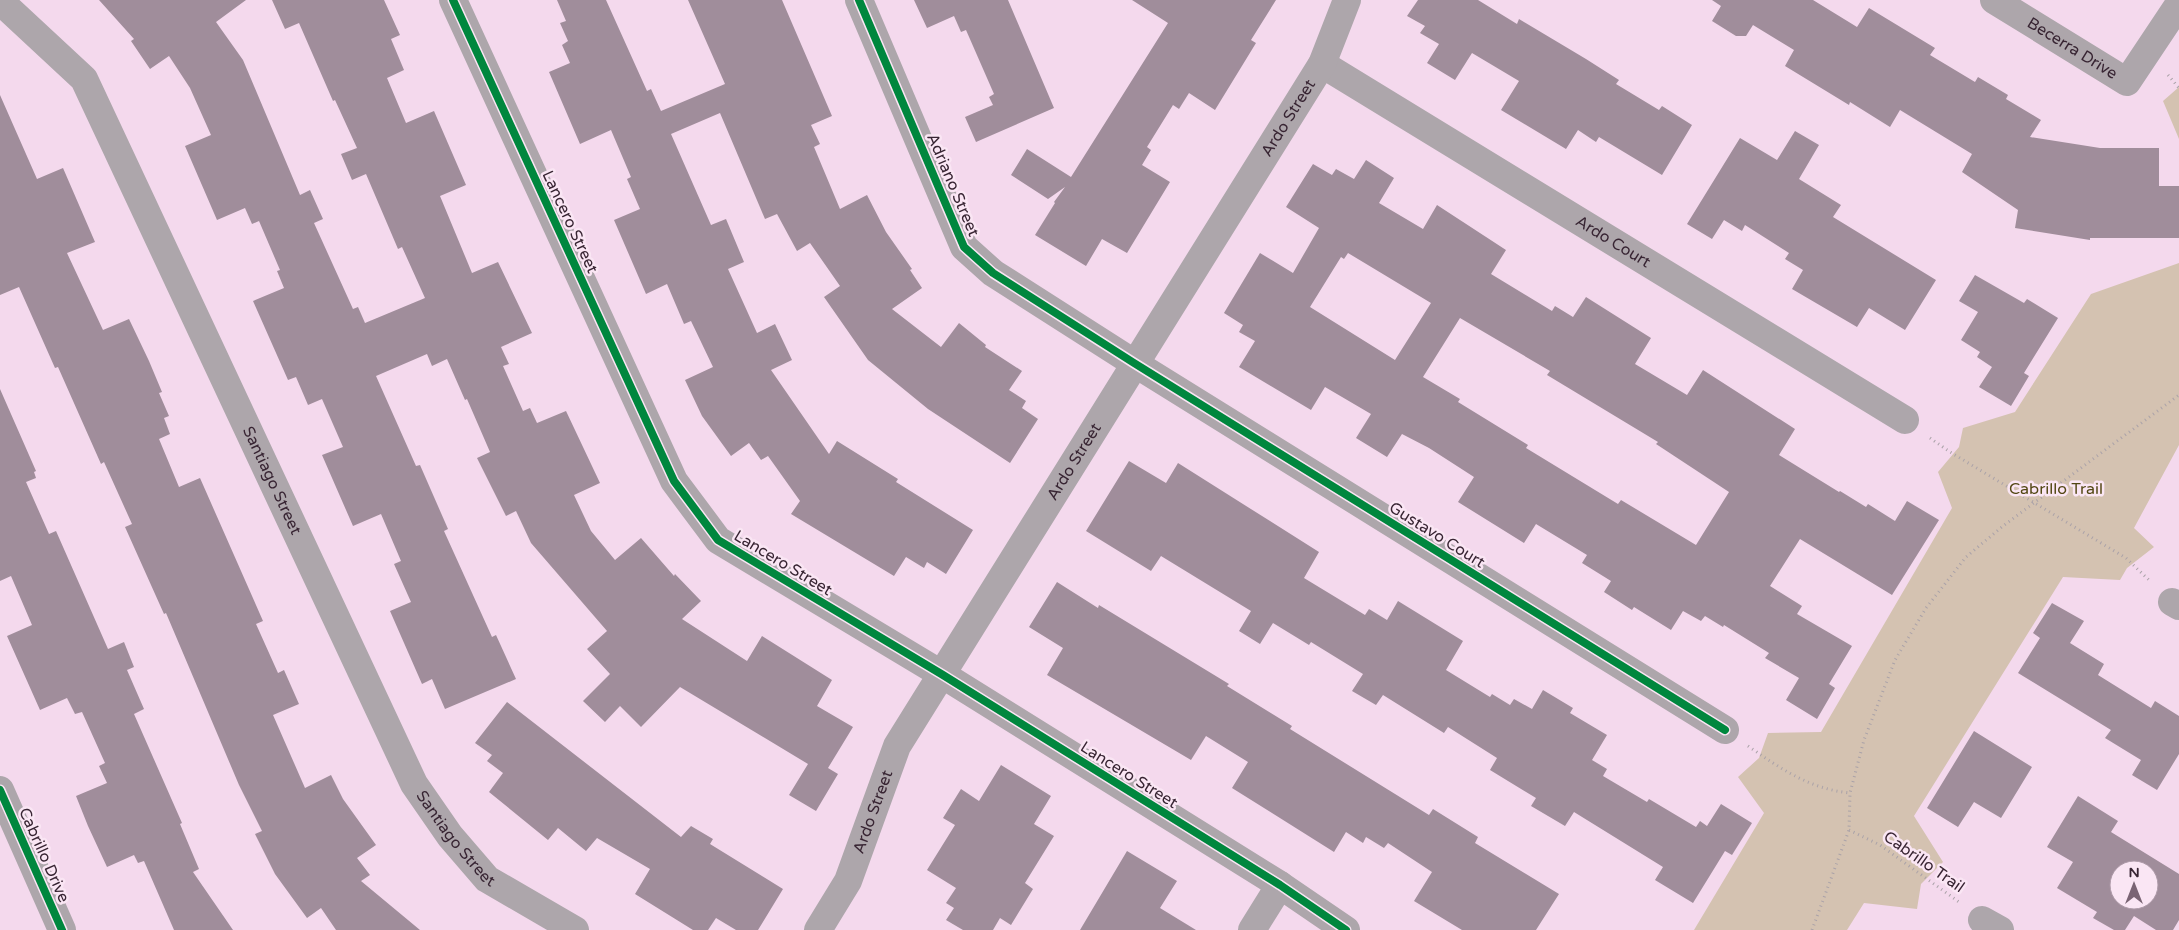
<svg xmlns="http://www.w3.org/2000/svg" width="2179" height="930" font-family="'Varela Round',sans-serif">
  <rect width="100%" height="100%" fill="#f4d9ed"/>
  <path fill="#d4c2b1" d="M 2179,87 L 2179,139 L 2163,101 Z
    M 2179,263 L 2179,445 L 2134,528 L 2154,547 L 2127,568 L 2120,580 L 2063,577 L 1914,816 L 1943,862 L 1921,884 L 1917,909 L 1864,903 L 1847,930 L 1694,930 L 1764,813 L 1738,777 L 1759,758 L 1768,733 L 1821,732 L 1952,508 L 1938,472 L 1959,447 L 1963,428 L 2015,412 L 2091,294 Z"/>
  <path fill="#a08d9b" fill-rule="evenodd" d="M 99,0 L 246,0 L 216,22 L 243,60 L 300,195 L 310,190 L 323,219 L 314,223 L 353,309 L 358,307 L 365,323 L 425,298 L 402,247 L 398,249 L 366,174 L 352,180 L 341,154 L 357,148 L 335,100 L 333,101 L 299,23 L 285,29 L 272,0 L 384,0 L 400,35 L 391,39 L 404,70 L 387,78 L 406,123 L 434,111 L 466,185 L 440,196 L 472,273 L 498,262 L 532,333 L 501,347 L 509,364 L 503,366 L 523,411 L 530,408 L 537,423 L 566,411 L 600,483 L 574,495 L 591,531 L 615,560 L 641,538 L 674,576 L 675,574 L 701,601 L 682,619 L 747,661 L 762,636 L 832,680 L 817,706 L 853,727 L 828,768 L 838,774 L 816,811 L 789,795 L 808,764 L 680,687 L 641,727 L 620,706 L 605,722 L 583,701 L 610,674 L 587,649 L 607,631 L 531,543 L 516,511 L 506,516 L 477,458 L 490,452 L 467,399 L 465,400 L 447,359 L 432,366 L 427,354 L 376,376 L 416,466 L 420,465 L 448,529 L 444,531 L 492,637 L 496,635 L 516,679 L 445,709 L 432,679 L 422,684 L 390,611 L 411,602 L 394,564 L 401,561 L 381,514 L 353,526 L 322,455 L 343,447 L 322,399 L 308,405 L 296,377 L 288,380 L 253,301 L 284,288 L 277,271 L 280,270 L 259,221 L 252,224 L 245,208 L 217,220 L 185,146 L 211,135 L 190,88 L 169,56 L 150,69 L 131,41 L 134,39 Z
    M 557,0 L 606,0 L 647,91 L 651,89 L 661,111 L 725,84 L 688,0 L 782,0 L 832,116 L 811,125 L 820,144 L 814,147 L 840,209 L 867,195 L 886,232 L 912,269 L 910,270 L 922,288 L 892,309 L 941,347 L 959,323 L 986,345 L 985,347 L 1022,371 L 1009,390 L 1026,401 L 1022,408 L 1038,419 L 1010,463 L 928,409 L 868,360 L 824,297 L 840,286 L 810,243 L 797,251 L 777,214 L 765,219 L 720,113 L 671,134 L 711,225 L 726,219 L 744,262 L 728,269 L 757,333 L 775,324 L 792,360 L 771,370 L 829,454 L 837,441 L 898,479 L 896,482 L 973,530 L 946,574 L 927,562 L 924,568 L 906,557 L 894,576 L 791,514 L 800,501 L 768,456 L 761,460 L 749,443 L 731,456 L 702,416 L 685,380 L 713,367 L 691,321 L 684,324 L 667,284 L 646,294 L 614,220 L 640,209 L 627,179 L 631,177 L 611,130 L 580,144 L 549,72 L 570,63 L 562,45 L 568,41 L 560,23 L 566,21 Z
    M 914,0 L 1008,0 L 1054,108 L 976,142 L 965,117 L 993,105 L 989,97 L 994,94 L 966,30 L 961,32 L 954,16 L 927,28 Z
    M 1132,0 L 1276,0 L 1251,40 L 1256,43 L 1215,110 L 1189,93 L 1179,109 L 1173,105 L 1147,147 L 1151,150 L 1142,165 L 1170,182 L 1127,253 L 1102,239 L 1086,266 L 1035,235 L 1055,203 L 1054,202 L 1065,187 L 1048,199 L 1011,175 L 1027,149 L 1071,177 L 1168,23 Z
    M 1418,0 L 1478,0 L 1517,24 L 1519,19 L 1586,59 L 1619,80 L 1616,84 L 1659,110 L 1662,106 L 1692,125 L 1662,175 L 1599,137 L 1596,142 L 1578,130 L 1566,149 L 1501,110 L 1519,81 L 1472,53 L 1455,80 L 1427,63 L 1439,44 L 1420,33 L 1425,26 L 1407,16 Z
    M 1712,0 L 1813,0 L 1857,27 L 1869,8 L 1935,48 L 1930,55 L 1975,82 L 1978,77 L 2008,95 L 2006,99 L 2041,120 L 2030,137 L 2100,148 L 2159,148 L 2159,186 L 2179,186 L 2179,238 L 2090,238 L 2090,240 L 2015,228 L 2018,210 L 1962,172 L 1972,154 L 1900,110 L 1890,127 L 1850,102 L 1849,105 L 1785,66 L 1794,50 L 1753,25 L 1746,36 L 1736,36 L 1712,21 L 1721,6 Z
    M 0,95 L 37,179 L 63,168 L 95,242 L 67,253 L 103,330 L 129,319 L 149,361 L 162,392 L 159,393 L 169,416 L 164,418 L 170,434 L 159,439 L 179,487 L 200,478 L 263,621 L 256,624 L 278,673 L 284,670 L 299,704 L 273,715 L 305,788 L 331,775 L 343,799 L 376,845 L 357,858 L 370,875 L 361,881 L 420,930 L 336,930 L 321,908 L 307,918 L 275,874 L 255,834 L 262,831 L 239,785 L 166,613 L 164,614 L 125,527 L 132,524 L 104,462 L 101,464 L 58,367 L 55,368 L 19,287 L 0,295 Z
    M 1795,131 L 1819,145 L 1799,179 L 1841,205 L 1833,217 L 1936,280 L 1905,330 L 1869,308 L 1857,327 L 1792,289 L 1803,270 L 1785,259 L 1789,253 L 1745,225 L 1742,231 L 1724,220 L 1712,239 L 1687,224 L 1740,138 L 1777,160 Z
    M 1366,160 L 1394,178 L 1379,203 L 1423,229 L 1437,205 L 1506,250 L 1491,274 L 1552,311 L 1555,306 L 1573,317 L 1586,297 L 1651,338 L 1635,364 L 1687,395 L 1703,370 L 1795,429 L 1779,455 L 1839,492 L 1840,491 L 1866,507 L 1868,504 L 1895,521 L 1907,501 L 1939,520 L 1892,595 L 1800,539 L 1770,586 L 1802,606 L 1797,614 L 1852,646 L 1829,684 L 1835,688 L 1817,719 L 1786,700 L 1799,678 L 1765,658 L 1769,653 L 1724,625 L 1723,627 L 1705,616 L 1701,621 L 1683,611 L 1671,630 L 1634,607 L 1632,610 L 1604,592 L 1611,581 L 1582,563 L 1587,555 L 1536,524 L 1524,543 L 1458,502 L 1474,477 L 1429,448 L 1402,434 L 1387,457 L 1356,438 L 1371,414 L 1325,387 L 1311,410 L 1239,367 L 1255,341 L 1239,332 L 1243,325 L 1224,313 L 1260,253 L 1293,273 L 1319,228 L 1286,207 L 1313,164 L 1332,175 L 1336,169 L 1354,179 ZM 1348,253 L 1431,303 L 1395,360 L 1310,307 L 1341,257 L 1344,259 ZM 1460,318 L 1550,371 L 1547,375 L 1658,442 L 1656,444 L 1729,492 L 1696,545 L 1621,500 L 1618,504 L 1526,448 L 1528,445 L 1458,402 L 1460,399 L 1423,377 Z
    M 1975,275 L 2024,303 L 2027,299 L 2058,318 L 2024,373 L 2029,376 L 2011,406 L 1979,387 L 1992,367 L 1977,357 L 1980,352 L 1961,340 L 1978,312 L 1959,301 Z
    M 0,389 L 36,471 L 34,472 L 36,478 L 26,482 L 49,534 L 56,531 L 108,649 L 124,642 L 134,667 L 127,670 L 144,709 L 134,714 L 182,823 L 180,824 L 199,869 L 193,872 L 233,930 L 174,930 L 144,861 L 138,863 L 134,855 L 107,867 L 88,826 L 76,796 L 107,783 L 99,766 L 105,763 L 82,712 L 75,714 L 67,698 L 40,710 L 7,636 L 32,625 L 11,576 L 0,581 Z
    M 1129,461 L 1166,483 L 1178,463 L 1319,552 L 1304,578 L 1365,615 L 1369,609 L 1387,620 L 1398,601 L 1463,641 L 1446,670 L 1490,697 L 1492,694 L 1510,705 L 1514,699 L 1532,709 L 1543,690 L 1573,708 L 1570,713 L 1607,735 L 1592,760 L 1607,769 L 1603,776 L 1647,802 L 1649,799 L 1696,827 L 1700,821 L 1707,826 L 1721,804 L 1752,823 L 1732,855 L 1725,851 L 1693,903 L 1655,880 L 1663,867 L 1574,812 L 1565,826 L 1531,806 L 1536,798 L 1490,770 L 1497,758 L 1448,727 L 1444,733 L 1383,695 L 1376,705 L 1352,691 L 1363,674 L 1311,642 L 1309,645 L 1273,623 L 1260,644 L 1239,631 L 1251,611 L 1161,556 L 1151,571 L 1086,531 Z
    M 1057,582 L 1098,608 L 1099,605 L 1229,684 L 1227,686 L 1292,726 L 1290,729 L 1429,815 L 1433,809 L 1478,837 L 1475,843 L 1559,894 L 1536,930 L 1462,930 L 1414,901 L 1432,872 L 1388,843 L 1384,848 L 1366,837 L 1363,843 L 1346,832 L 1334,852 L 1232,788 L 1248,762 L 1206,736 L 1191,760 L 1047,675 L 1063,648 L 1029,627 Z
    M 2052,603 L 2084,621 L 2070,643 L 2104,664 L 2098,675 L 2151,708 L 2155,701 L 2179,716 L 2179,754 L 2157,790 L 2132,775 L 2141,760 L 2105,738 L 2111,730 L 2018,673 L 2040,638 L 2033,633 Z
    M 507,702 L 681,837 L 691,826 L 713,839 L 710,844 L 783,889 L 758,930 L 736,930 L 716,918 L 708,930 L 693,930 L 635,894 L 650,869 L 597,838 L 586,851 L 558,828 L 548,840 L 489,792 L 503,773 L 487,761 L 492,755 L 475,743 Z
    M 1974,731 L 2032,767 L 2001,818 L 1974,802 L 1958,827 L 1927,808 Z
    M 1001,765 L 1051,796 L 1034,824 L 1054,836 L 1025,883 L 1033,889 L 1011,925 L 1000,918 L 993,930 L 963,930 L 946,920 L 954,908 L 946,903 L 956,888 L 927,870 L 955,825 L 943,818 L 961,789 L 979,801 Z
    M 2078,796 L 2118,821 L 2111,832 L 2179,874 L 2179,920 L 2173,930 L 2156,930 L 2134,916 L 2125,930 L 2114,930 L 2093,918 L 2097,912 L 2057,888 L 2073,862 L 2047,847 ZM 2119,870 L 2149,870 L 2149,900 L 2119,900 Z
    M 1127,851 L 1177,881 L 1160,908 L 1196,930 L 1080,930 Z"/>
  <g fill="none" stroke-linecap="round" stroke-linejoin="round">
    <path stroke="#aaa2a8" stroke-width="3" stroke-dasharray="1 4" stroke-linecap="butt" d="M 2168,75 L 2179,88
      M 1930,438 L 1950,452 L 2126,558 L 2150,581
      M 1748,746 C 1781,769 1810,789 1850,793
      M 1849,830 L 1880,845 L 1959,902
      M 1812,930 L 1849,830 L 1850,793 L 1864,740 L 1895,660 L 1926,608 L 1966,557 L 2003,526 L 2179,395"/>
    <g stroke="#ada6ab" stroke-width="28">
      <path d="M 453,0 L 674,481 L 718,540 L 943,675 L 1280,885 L 1346,930"/>
      <path d="M 859,0 L 964,247 L 993,273 L 1134,363 L 1725,730"/>
      <path id="s1" d="M 1994,0 L 2127,82 L 2179,4"/>
      <path id="s2" d="M 0,1 L 84,79 L 414,784 L 450,836 L 487,879 L 575,930"/>
      <path id="s3" d="M 1322,64 L 1905,420"/>
      <path d="M 2172,602 L 2179,606"/>
      <path d="M 0,790 L 62,930"/>
      <path d="M 1982,920 L 2000,930"/>
      <path id="s4" d="M 818,930 L 848,881 L 897,746 L 1322,64 L 1347,0"/>
      <path d="M 1252,930 L 1280,885"/>
    </g>
    <g stroke="#fae6f4" stroke-width="11">
      <path id="cycleway" d="M 453,0 L 674,481 L 718,540 L 943,675 L 1280,885 L 1346,930
        M 859,0 L 964,247 L 993,273 L 1134,363 L 1725,730
        M 0,790 L 62,930"/>
    </g>
    <use href="#cycleway" stroke="#00873e" stroke-width="8"/>
  </g>
  <g text-anchor="middle" dominant-baseline="central" stroke-width="5" stroke-linejoin="round" paint-order="stroke">
    <g font-size="16" fill="#382533" stroke="#fae6f4">
      <text stroke="none"><textPath href="#s1" startOffset="92">Becerra Drive</textPath></text>
      <text stroke="none"><textPath href="#s4" startOffset="941">Ardo Street</textPath></text>
      <text transform="translate(953 185) rotate(67)">Adriano Street</text>
      <text transform="translate(570 222) rotate(65)">Lancero Street</text>
      <text stroke="none"><textPath href="#s3" startOffset="341">Ardo Court</textPath></text>
      <text stroke="none"><textPath href="#s4" startOffset="536">Ardo Street</textPath></text>
      <text stroke="none"><textPath href="#s2" startOffset="558">Santiago Street</textPath></text>
      <text transform="translate(1437 535) rotate(32)">Gustavo Court</text>
      <text transform="translate(783 563) rotate(31)">Lancero Street</text>
      <text transform="translate(1129 775) rotate(32)">Lancero Street</text>
      <text stroke="none"><textPath href="#s4" startOffset="131">Ardo Street</textPath></text>
      <text stroke="none"><textPath href="#s2" startOffset="962">Santiago Street</textPath></text>
      <text transform="translate(44 855) rotate(66)">Cabrillo Drive</text>
      <text transform="translate(1924 862) rotate(35)">Cabrillo Trail</text>
    </g>
    <g font-size="16" fill="#524713" stroke="#fae6f4">
      <text x="2056" y="489">Cabrillo Trail</text>
    </g>
  </g>
  <g transform="translate(2134 885)"><circle r="24" fill="#fae6f4" stroke="#ac99a7"/>
  <path d="M0-4L9 19L0 12L-9 19Z" fill="#7a6474"/>
  <text y="-8" font-size="14" font-weight="bold" text-anchor="middle" fill="#382533">N</text>
  </g>
</svg>
